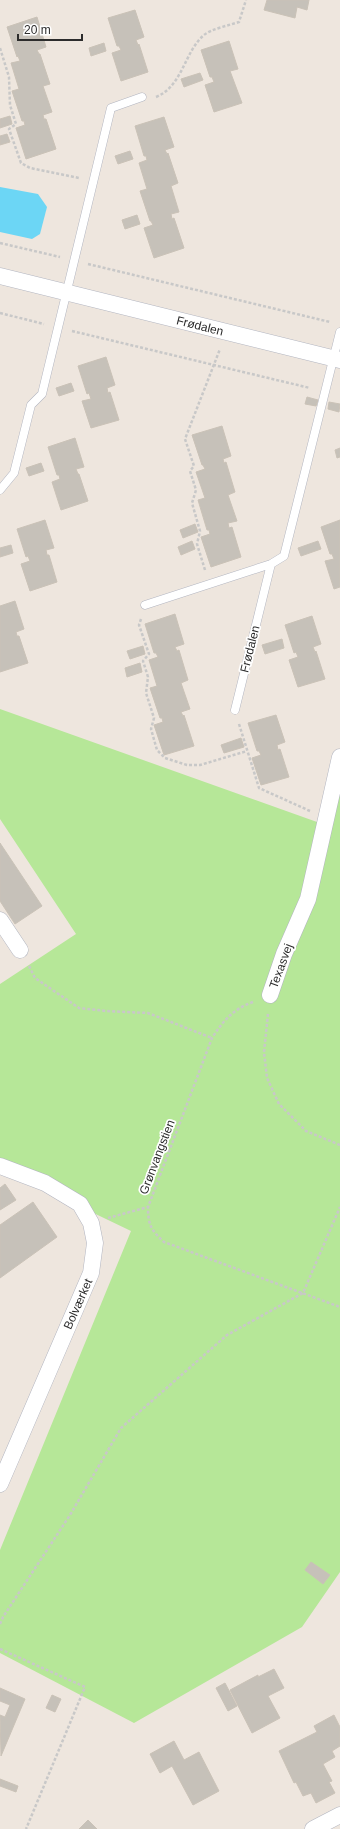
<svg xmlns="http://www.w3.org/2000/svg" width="340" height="1829" font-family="Helvetica,sans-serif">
  <rect width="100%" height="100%" fill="#eee6de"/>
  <path fill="#b6e798" d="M 0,709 L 317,822 L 340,764 L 340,1572 L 302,1627 L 134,1723 L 0,1653 L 0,1550 L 131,1231 L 31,1183 L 0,1171 L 0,984 L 76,934 L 0,819 Z"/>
  <path fill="#6cd6f5" d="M 0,187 L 38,194 L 47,207 L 40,234 L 32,239 L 0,232 Z"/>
  <path fill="#c6c1b9" stroke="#cac2b7" d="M 267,0 L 309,0 L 307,10 L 297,7 L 295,18 L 264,10 Z
    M 135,10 L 144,37 L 136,40 L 138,45 L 139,44 L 148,72 L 121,81 L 112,53 L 121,50 L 119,46 L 117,46 L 108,18 Z
    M 37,17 L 46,47 L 37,50 L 39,54 L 40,54 L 50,84 L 43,86 L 52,112 L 43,115 L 44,119 L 46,119 L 56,149 L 26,159 L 16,128 L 25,125 L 24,121 L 22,121 L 12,91 L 19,89 L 11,63 L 20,61 L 18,56 L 17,57 L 7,27 Z
    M 229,41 L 238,69 L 230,71 L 242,103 L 214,112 L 205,85 L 214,82 L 212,77 L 210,77 L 201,50 Z
    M 104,43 L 106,51 L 91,56 L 89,48 Z
    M 200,73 L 203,80 L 184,87 L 181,79 Z
    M 10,116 L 12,124 L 0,128 L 0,119 Z
    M 164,117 L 174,147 L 165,150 L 167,154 L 168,153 L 178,183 L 171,186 L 179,212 L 171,214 L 172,219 L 174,218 L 184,248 L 154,258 L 144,228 L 153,225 L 151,221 L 150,221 L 140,191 L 147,189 L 139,163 L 147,160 L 146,156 L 144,156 L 135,126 Z
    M 7,134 L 10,142 L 0,145 L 0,136 Z
    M 130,151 L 133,159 L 118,164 L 115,156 Z
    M 137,215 L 140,224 L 125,229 L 122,220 Z
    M 106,357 L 115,385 L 107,388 L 108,393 L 110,392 L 119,420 L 91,428 L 82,401 L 91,399 L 89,393 L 87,394 L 78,366 Z
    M 71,383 L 74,391 L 59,396 L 56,388 Z
    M 307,397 L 318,400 L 316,406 L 305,404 Z
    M 329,402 L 340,404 L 339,412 L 328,409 Z
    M 222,426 L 231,456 L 223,459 L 224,463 L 226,462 L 235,492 L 228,495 L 237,521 L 228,523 L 229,528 L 232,527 L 241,557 L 211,567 L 201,537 L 210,534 L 209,530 L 207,530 L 198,500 L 205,498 L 196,472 L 205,469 L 203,465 L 202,465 L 192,435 Z
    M 75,438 L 84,467 L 76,469 L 78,474 L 79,474 L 88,501 L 61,510 L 52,482 L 60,479 L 59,475 L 57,475 L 48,447 Z
    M 340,448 L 340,457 L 337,458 L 335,450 Z
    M 41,463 L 44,471 L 29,476 L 26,468 Z
    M 45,520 L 54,548 L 46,550 L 47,555 L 49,555 L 57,582 L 30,591 L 21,564 L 30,561 L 28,556 L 26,557 L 17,529 Z
    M 340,520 L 340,587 L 334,589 L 325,561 L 334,559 L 332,554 L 330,554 L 321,527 Z
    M 195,524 L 198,532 L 183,538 L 180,530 Z
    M 192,541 L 195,549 L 181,555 L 178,547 Z
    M 318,541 L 321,549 L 301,556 L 298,548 Z
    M 11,545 L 13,553 L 0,557 L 0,548 Z
    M 15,601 L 24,629 L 16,632 L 17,636 L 19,636 L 28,663 L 0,672 L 0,606 Z
    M 175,614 L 184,644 L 175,647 L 177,651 L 179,650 L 188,680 L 181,683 L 190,709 L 181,712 L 183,716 L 184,715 L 194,746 L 164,755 L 154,725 L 163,722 L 162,718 L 160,718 L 150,688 L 157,686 L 149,660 L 158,657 L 156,653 L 154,653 L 145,624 Z
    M 312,616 L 321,644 L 313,647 L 315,652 L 316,651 L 325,679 L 298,687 L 289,660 L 298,657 L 296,652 L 294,653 L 285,625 Z
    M 282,639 L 284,648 L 265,654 L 262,645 Z
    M 143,646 L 145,654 L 130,659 L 127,651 Z
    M 140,663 L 142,672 L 127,677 L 125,668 Z
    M 276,715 L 285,742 L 277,745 L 278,750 L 280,749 L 289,777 L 261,785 L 252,758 L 261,755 L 259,751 L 257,751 L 248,723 Z
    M 241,738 L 244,747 L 224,753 L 221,745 Z
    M 0,843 L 42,906 L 15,924 L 0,901 Z
    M 5,1184 L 16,1200 L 0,1210 L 0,1188 Z
    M 33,1202 L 57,1237 L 0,1278 L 0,1225 Z
    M 311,1562 L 330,1575 L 323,1584 L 305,1570 Z
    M 274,1669 L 284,1688 L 268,1696 L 280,1718 L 252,1733 L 230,1690 L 258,1675 L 258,1677 Z
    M 225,1683 L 237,1706 L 228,1711 L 216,1688 Z
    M 0,1688 L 25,1699 L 1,1756 L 0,1715 L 5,1717 L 10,1705 L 0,1701 Z
    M 52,1695 L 61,1699 L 55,1712 L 46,1708 Z
    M 334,1715 L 340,1727 L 340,1746 L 332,1751 L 335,1757 L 323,1764 L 332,1781 L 329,1782 L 335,1793 L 316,1803 L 311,1793 L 303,1796 L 296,1782 L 294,1783 L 279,1751 L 317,1732 L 314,1726 Z
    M 174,1741 L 184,1760 L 199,1752 L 219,1791 L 193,1805 L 172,1766 L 160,1773 L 150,1754 Z
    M 0,1779 L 18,1786 L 16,1792 L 0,1786 Z
    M 88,1820 L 97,1829 L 79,1829 Z"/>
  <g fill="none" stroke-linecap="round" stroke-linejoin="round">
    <g stroke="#b2b5c0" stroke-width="9">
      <path id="lane" d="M 0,490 L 14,473 L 31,405 L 42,394 L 111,108 L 142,97
        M 145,605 L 271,564
        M 235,710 L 271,564 L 284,556 L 340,332"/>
    </g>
    <g stroke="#b2b5c0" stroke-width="17">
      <path id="street" d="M 0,276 L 340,360
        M 0,920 L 20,950
        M 270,995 L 284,954 L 308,899 L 340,757
        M 0,1166 L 45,1183 L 80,1204 L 91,1223 L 95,1243 L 91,1273 L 0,1484
        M 313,1829 L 340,1815"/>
    </g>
    <path stroke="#c8c8c8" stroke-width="2.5" stroke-dasharray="3 2" stroke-linecap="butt" d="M 0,48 L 9,77 L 10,105 L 16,124 L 9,129 L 21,163 L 30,168 L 79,178
      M 156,97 C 183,86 184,52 204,35 C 211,29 230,25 239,22 L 246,0
      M 0,243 L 60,257
      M 88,264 L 330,322
      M 0,313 L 44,324
      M 72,331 L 310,388
      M 205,570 L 197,544 L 200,531 L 192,503 L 196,490 L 190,471 L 194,466 L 185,439 L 220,349
      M 141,619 L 139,625 L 149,654 L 143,661 L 148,677 L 146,693 L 154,718 L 151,729 L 157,750 L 165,758 L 187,765 L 200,765 L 247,751
      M 239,724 L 259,788 L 310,811
      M 29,966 L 35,978 L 79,1008 L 106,1011 L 148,1013 L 212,1038
      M 253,1002 C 233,1009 223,1021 212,1038 L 148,1207 C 148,1225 151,1230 164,1242 L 340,1307
      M 268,1014 L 264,1052 L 267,1078 L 279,1104 L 306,1131 L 340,1145
      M 108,1218 L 148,1207
      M 0,1624 L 3,1617 L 70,1515 L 121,1428 L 227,1335 L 303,1293 L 340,1207
      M 0,1649 L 85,1687 L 26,1829"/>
    <use href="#lane" stroke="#fff" stroke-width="8"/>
    <use href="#street" stroke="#fff" stroke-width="16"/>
  </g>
  <g text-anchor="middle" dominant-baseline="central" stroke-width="3.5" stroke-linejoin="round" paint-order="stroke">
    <g font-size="12" fill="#2c2c2c" stroke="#fff">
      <text transform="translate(200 326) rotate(14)">Frødalen</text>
      <text transform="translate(250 649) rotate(-76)">Frødalen</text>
      <text transform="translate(281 966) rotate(-70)">Texasvej</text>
      <text transform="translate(157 1157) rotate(-69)">Grønvangstien</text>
      <text transform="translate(78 1304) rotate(-66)">Bolværket</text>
    </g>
  </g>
  <path d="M18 34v6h64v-6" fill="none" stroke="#2c2c2c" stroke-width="2"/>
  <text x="24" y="34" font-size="12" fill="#2c2c2c" stroke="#ffffff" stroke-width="3" paint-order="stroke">20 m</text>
</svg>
